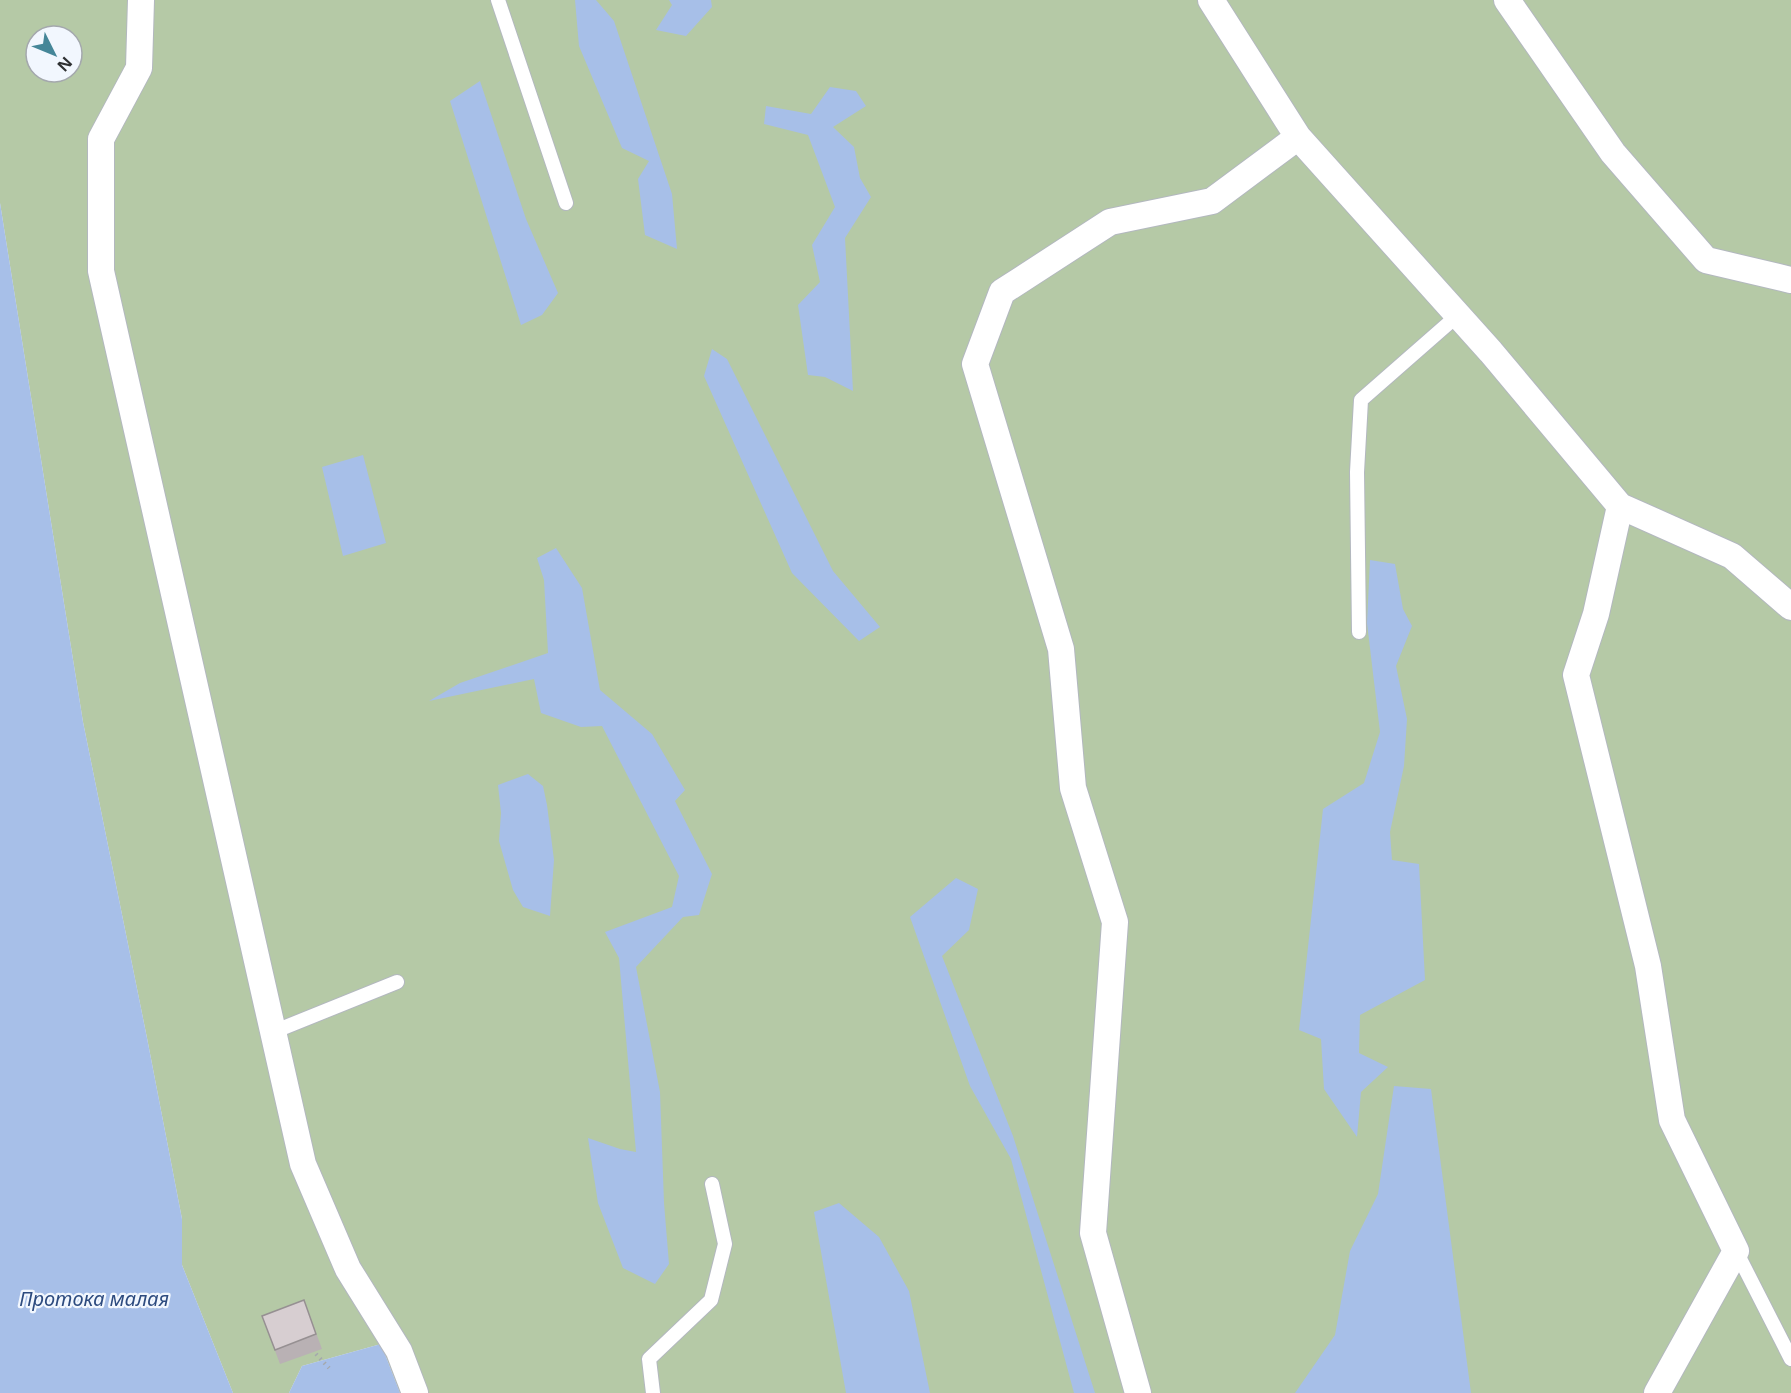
<svg xmlns="http://www.w3.org/2000/svg" width="1791" height="1393" font-family="'Noto Sans',sans-serif">
  <rect width="100%" height="100%" fill="#e5eaf1"/>
  <path fill="#b5c9a6" fill-rule="evenodd" d="M 0,0 L 1791,0 L 1791,1393 L 400,1393 L 381,1344 L 302,1366 L 289,1393 L 233,1393 L 182,1265 L 182,1219 L 147,1038 L 83,722 L 0,203 ZM 36,36 L 72,36 L 72,72 L 36,72 Z"/>
  <path fill="#a7bfe8" d="M 575,0 L 596,0 L 614,21 L 672,194 L 677,249 L 645,235 L 638,179 L 649,161 L 622,148 L 579,46 Z
    M 669,0 L 711,0 L 712,7 L 686,36 L 656,30 L 672,5 Z
    M 480,81 L 526,219 L 558,293 L 542,315 L 521,325 L 450,101 Z
    M 830,87 L 856,91 L 866,106 L 833,127 L 854,147 L 860,178 L 871,197 L 845,238 L 853,391 L 825,377 L 808,375 L 798,305 L 820,282 L 812,245 L 835,207 L 808,135 L 764,124 L 766,106 L 811,114 Z
    M 0,203 L 83,722 L 147,1038 L 182,1219 L 182,1265 L 233,1393 L 0,1393 Z
    M 712,349 L 727,359 L 833,571 L 880,627 L 859,641 L 792,573 L 704,376 Z
    M 363,455 L 386,543 L 343,556 L 322,467 Z
    M 556,548 L 582,588 L 600,690 L 652,734 L 685,790 L 675,801 L 712,874 L 699,915 L 683,917 L 636,967 L 660,1092 L 664,1203 L 669,1264 L 655,1284 L 623,1268 L 598,1203 L 588,1138 L 620,1149 L 636,1152 L 619,958 L 605,932 L 672,907 L 679,876 L 602,726 L 581,727 L 541,713 L 534,679 L 429,701 L 460,683 L 548,653 L 544,580 L 537,558 Z
    M 1370,560 L 1395,564 L 1403,609 L 1412,626 L 1396,666 L 1407,719 L 1404,766 L 1390,832 L 1392,860 L 1419,864 L 1425,980 L 1360,1015 L 1359,1053 L 1388,1067 L 1361,1092 L 1357,1137 L 1324,1089 L 1321,1039 L 1299,1030 L 1323,809 L 1364,783 L 1380,732 L 1367,623 Z
    M 528,774 L 543,786 L 547,805 L 554,860 L 550,916 L 523,907 L 513,890 L 499,841 L 501,813 L 498,785 Z
    M 956,878 L 978,889 L 969,930 L 942,956 L 1013,1136 L 1095,1393 L 1074,1393 L 1011,1159 L 970,1086 L 910,917 Z
    M 1394,1086 L 1431,1089 L 1471,1393 L 1295,1393 L 1335,1335 L 1350,1251 L 1378,1194 Z
    M 839,1203 L 879,1237 L 909,1291 L 930,1393 L 846,1393 L 814,1212 Z
    M 381,1344 L 400,1393 L 289,1393 L 302,1366 Z"/>
  <g fill="none" stroke-linecap="round" stroke-linejoin="round">
    <g stroke="#b3b8bf" stroke-width="16">
      <path id="lane" d="M 498,0 L 566,203
        M 1359,632 L 1357,472 L 1361,400 L 1458,315
        M 273,1032 L 397,982
        M 1736,1251 L 1791,1359
        M 653,1393 L 649,1359 L 711,1300 L 725,1244 L 712,1184"/>
    </g>
    <g stroke="#b3b8bf" stroke-width="28">
      <path id="street" d="M 141,0 L 139,68 L 101,139 L 101,271 L 303,1164 L 348,1269 L 399,1351 L 415,1393
        M 1211,0 L 1298,137 L 1491,352 L 1620,506 L 1596,614 L 1576,675 L 1648,966 L 1672,1120 L 1736,1251 L 1657,1393
        M 1507,0 L 1613,153 L 1706,260 L 1791,280
        M 1620,506 L 1732,556 L 1791,607
        M 1138,1393 L 1093,1233 L 1115,922 L 1073,788 L 1061,649 L 975,364 L 1002,292 L 1110,222 L 1212,201 L 1298,137"/>
    </g>
    <path stroke="#a4a8ad" stroke-width="4" stroke-dasharray="1.5 4.5" stroke-linecap="butt" d="M 316,1354 L 329,1368"/>
    <use href="#lane" stroke="#fff" stroke-width="14"/>
    <use href="#street" stroke="#fff" stroke-width="26"/>
  </g>
  <path fill="#b9b1b4" d="M 304,1300 L 322,1349 L 280,1364 L 262,1316 Z"/>
  <path fill="#d7ced1" stroke="#969092" stroke-width="1.5" d="M 304,1300 L 316,1334 L 275,1350 L 262,1316 Z"/>
  <g text-anchor="middle" dominant-baseline="central" stroke-width="4.5" stroke-linejoin="round" paint-order="stroke">
    <g font-size="20" font-style="italic" fill="#2d4b7f" stroke="#f2f7fe">
      <text x="94" y="1298">Протока малая</text>
    </g>
  </g>
  <g transform="translate(54 54) rotate(133)"><circle r="28" fill="#f2f7fe" stroke="#a4a8ad" stroke-width="1.5"/>
  <path d="M0-4.5L10 22L0 15L-10 22Z" fill="#458698"/>
  <text y="-9" font-size="16" font-weight="bold" text-anchor="middle" fill="#2f3133">N</text>
  </g>
</svg>
